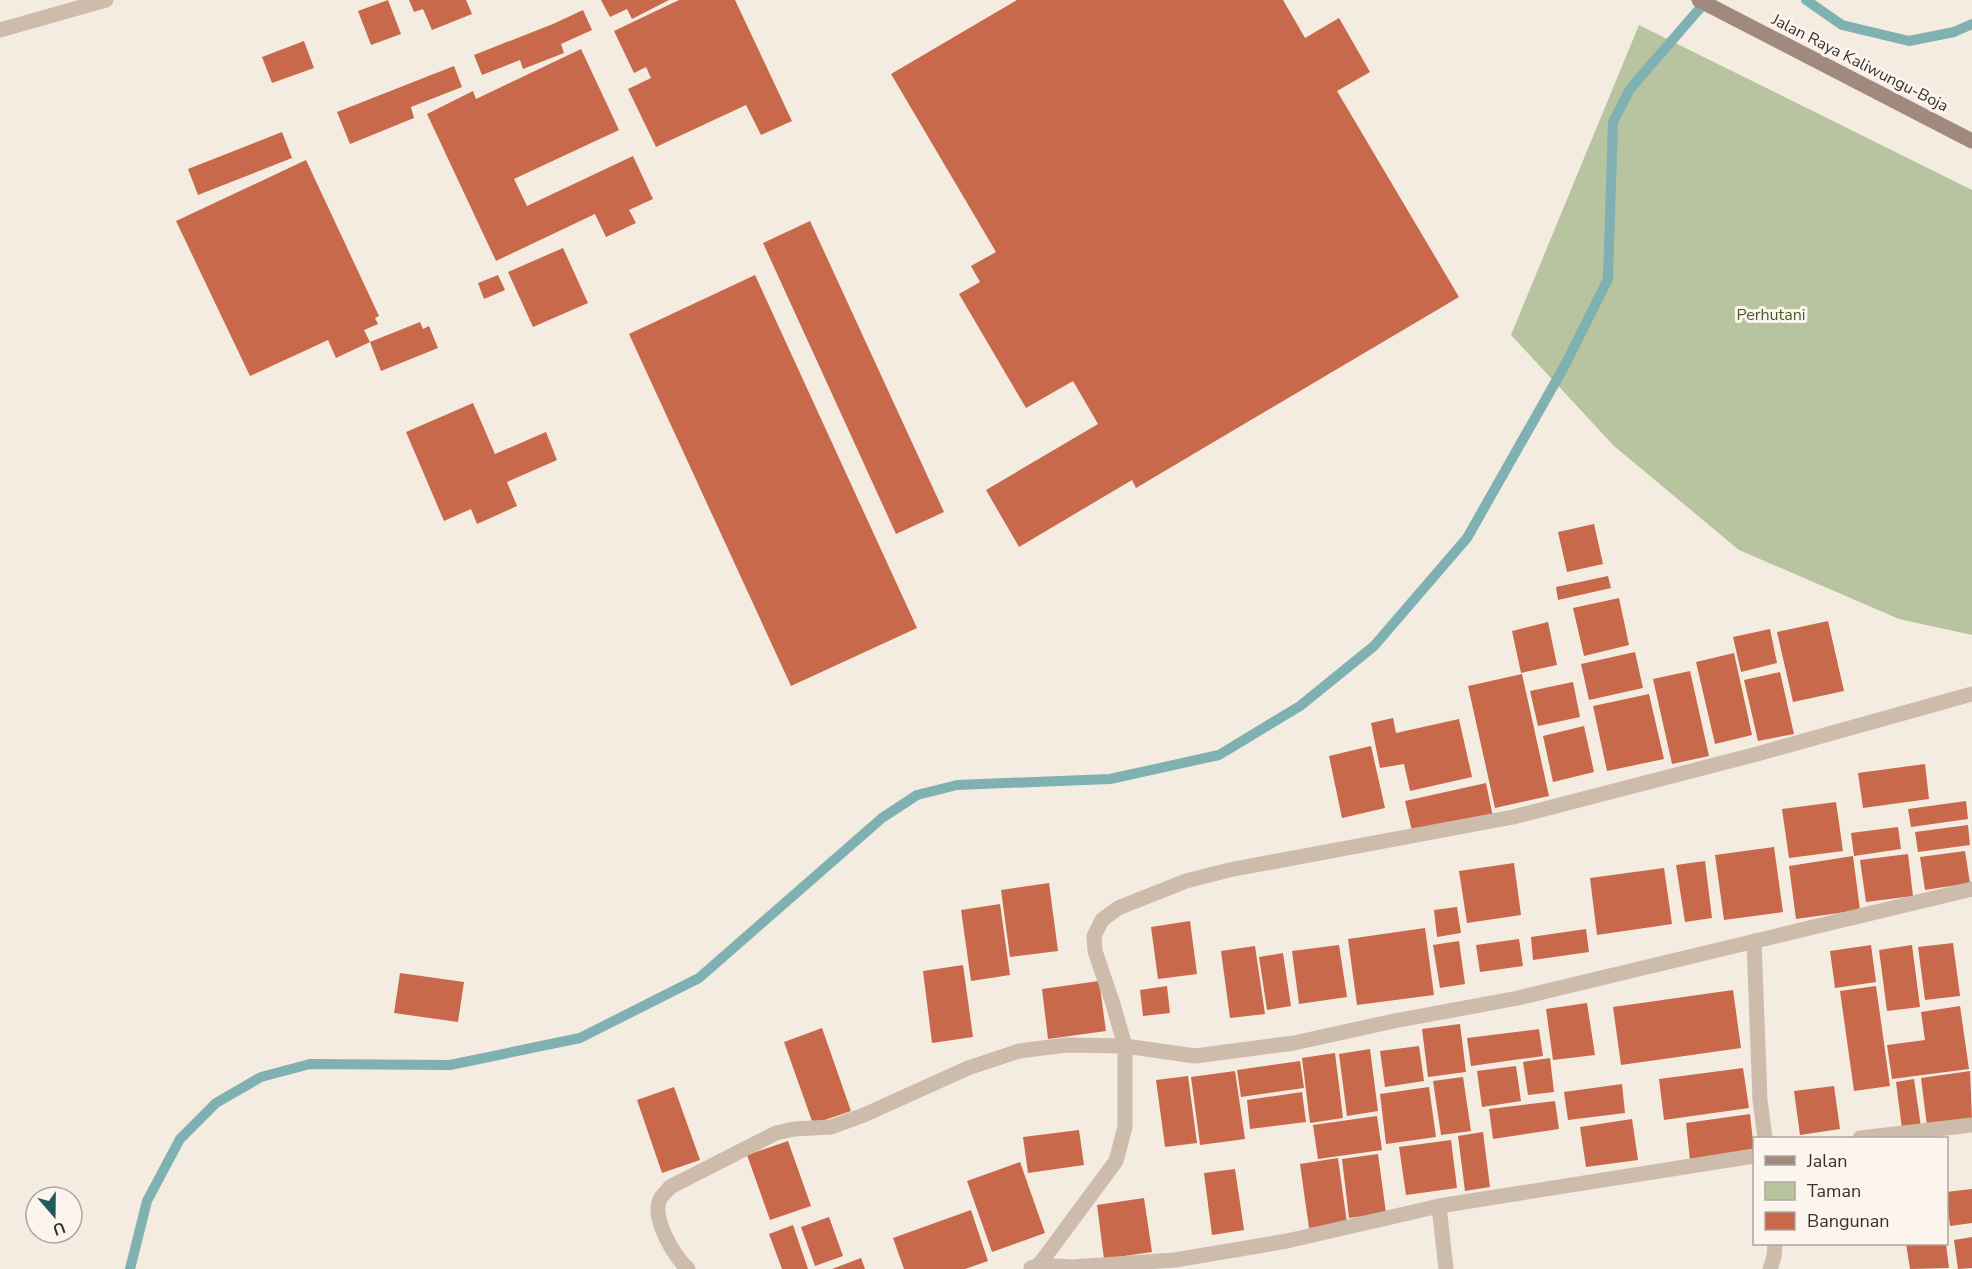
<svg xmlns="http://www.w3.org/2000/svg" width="1972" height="1269" font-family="'Nunito Sans',sans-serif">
  <rect width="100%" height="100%" fill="#f4ebe1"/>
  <path fill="#b8c4a0" d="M 1639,25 L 1972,190 L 1972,635 L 1899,619 L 1739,550 L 1614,446 L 1511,335 Z"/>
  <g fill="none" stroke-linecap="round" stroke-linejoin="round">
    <path stroke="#7fb0b2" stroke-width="10" d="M 1806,0 L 1842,25 L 1909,41 L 1954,32 L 1972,24
      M 130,1269 L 147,1201 L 180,1139 L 216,1103 L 261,1077 L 310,1064 L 450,1065 L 580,1038 L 699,978 L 882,818 L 917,795 L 957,785 L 1110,779 L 1219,755 L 1300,706 L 1374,646 L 1467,538 L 1564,367 L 1608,279 L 1613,122 L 1630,89 L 1707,0"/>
  </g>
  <path fill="#c8694b" d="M 388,0 L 401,34 L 371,45 L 358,11 Z
    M 409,0 L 466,0 L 472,14 L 432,30 L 423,9 L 414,12 Z
    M 601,0 L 669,0 L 632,19 L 627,9 L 610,17 Z
    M 679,0 L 735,0 L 792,121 L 761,135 L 746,105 L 656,147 L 628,89 L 651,78 L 646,67 L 634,73 L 614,31 Z
    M 1017,0 L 1283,0 L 1305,38 L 1339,18 L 1370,72 L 1337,91 L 1459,297 L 1136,488 L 1132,480 L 1019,547 L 986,490 L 1098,424 L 1073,381 L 1026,408 L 959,294 L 980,282 L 971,266 L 996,252 L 891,74 Z
    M 583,10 L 592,30 L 561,44 L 564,53 L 523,69 L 520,60 L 482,75 L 474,55 L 553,24 Z
    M 304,41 L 314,68 L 272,83 L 262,57 Z
    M 581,49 L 619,130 L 514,179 L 527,206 L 633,156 L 653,199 L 629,210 L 636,223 L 606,237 L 595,214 L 496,261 L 427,114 L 473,91 L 476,99 Z
    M 454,66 L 462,87 L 411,107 L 414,118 L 350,144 L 337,112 Z
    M 282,132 L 292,158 L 198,195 L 188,169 Z
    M 306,160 L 379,316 L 375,318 L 378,324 L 364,330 L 370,342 L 336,358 L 328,340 L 250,376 L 176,221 Z
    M 810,221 L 944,512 L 896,534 L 763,243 Z
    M 563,248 L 588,303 L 533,327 L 508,272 Z
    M 498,275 L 505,290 L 484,299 L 478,283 Z
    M 755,275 L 917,628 L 791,686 L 629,334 Z
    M 420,322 L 423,329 L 429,326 L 438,348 L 381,371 L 370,342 Z
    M 473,403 L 495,454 L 546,432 L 557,460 L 507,482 L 517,506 L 477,524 L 471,509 L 444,521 L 406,432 Z
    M 1594,524 L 1603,564 L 1567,572 L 1558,532 Z
    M 1608,576 L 1611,588 L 1558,600 L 1556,587 Z
    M 1619,598 L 1629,645 L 1584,656 L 1573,608 Z
    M 1828,621 L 1844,691 L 1793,702 L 1777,632 Z
    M 1548,622 L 1557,665 L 1521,673 L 1512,631 Z
    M 1770,629 L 1777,663 L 1741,672 L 1733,637 Z
    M 1635,652 L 1643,688 L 1589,700 L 1581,664 Z
    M 1734,653 L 1752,735 L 1715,744 L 1696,662 Z
    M 1690,671 L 1709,756 L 1672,764 L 1653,679 Z
    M 1780,672 L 1794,734 L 1758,741 L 1744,680 Z
    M 1522,674 L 1549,796 L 1495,808 L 1468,686 Z
    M 1573,682 L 1580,717 L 1538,726 L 1530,691 Z
    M 1649,694 L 1664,759 L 1607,771 L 1593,706 Z
    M 1393,718 L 1396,733 L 1459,719 L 1472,777 L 1410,791 L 1404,764 L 1380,768 L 1371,723 Z
    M 1584,726 L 1594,772 L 1553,782 L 1543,736 Z
    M 1371,746 L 1385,808 L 1342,818 L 1329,756 Z
    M 1925,764 L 1929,799 L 1863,808 L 1858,773 Z
    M 1486,783 L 1493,817 L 1413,835 L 1405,801 Z
    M 1966,801 L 1968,819 L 1911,827 L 1908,809 Z
    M 1836,802 L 1843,851 L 1789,858 L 1782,809 Z
    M 1968,825 L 1970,845 L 1918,852 L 1915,832 Z
    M 1898,827 L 1901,849 L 1854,856 L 1851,833 Z
    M 1774,847 L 1783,912 L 1724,920 L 1715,855 Z
    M 1965,851 L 1970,883 L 1925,890 L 1920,857 Z
    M 1908,854 L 1913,896 L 1866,902 L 1860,860 Z
    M 1853,856 L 1860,910 L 1796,919 L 1789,866 Z
    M 1705,861 L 1712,918 L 1685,922 L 1676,865 Z
    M 1514,863 L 1521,915 L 1467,923 L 1459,871 Z
    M 1664,868 L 1672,924 L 1597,935 L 1590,878 Z
    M 1049,883 L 1058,951 L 1010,957 L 1001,890 Z
    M 1000,904 L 1010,975 L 971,981 L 961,910 Z
    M 1457,907 L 1461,933 L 1437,937 L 1434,910 Z
    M 1190,921 L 1197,974 L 1158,979 L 1151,927 Z
    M 1425,928 L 1434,995 L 1357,1005 L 1348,939 Z
    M 1586,929 L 1589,952 L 1533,960 L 1531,937 Z
    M 1519,939 L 1523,966 L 1480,972 L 1476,945 Z
    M 1459,941 L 1465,984 L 1440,988 L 1433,945 Z
    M 1953,943 L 1960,996 L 1925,1000 L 1918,947 Z
    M 1339,945 L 1347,997 L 1299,1004 L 1292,951 Z
    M 1871,945 L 1876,982 L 1835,988 L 1830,951 Z
    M 1912,945 L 1920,1007 L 1887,1011 L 1879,950 Z
    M 1255,946 L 1265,1014 L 1230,1018 L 1221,951 Z
    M 1283,953 L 1291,1006 L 1267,1010 L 1259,957 Z
    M 963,965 L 973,1037 L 932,1043 L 923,971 Z
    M 400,973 L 464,982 L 458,1022 L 394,1013 Z
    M 1099,981 L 1106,1031 L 1048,1039 L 1042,989 Z
    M 1167,986 L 1170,1013 L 1143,1016 L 1140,990 Z
    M 1876,986 L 1890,1086 L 1854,1091 L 1840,991 Z
    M 1733,990 L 1741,1048 L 1621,1065 L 1613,1007 Z
    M 1587,1003 L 1595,1055 L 1553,1060 L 1546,1009 Z
    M 1960,1006 L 1969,1069 L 1892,1079 L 1887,1045 L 1925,1040 L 1921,1012 Z
    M 1460,1024 L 1466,1072 L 1428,1077 L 1422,1029 Z
    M 822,1028 L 851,1111 L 813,1124 L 784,1042 Z
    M 1539,1029 L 1543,1056 L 1471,1066 L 1467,1038 Z
    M 1419,1046 L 1424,1081 L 1385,1087 L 1380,1051 Z
    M 1370,1049 L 1378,1111 L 1347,1116 L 1339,1054 Z
    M 1335,1053 L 1343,1118 L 1310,1123 L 1302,1058 Z
    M 1550,1058 L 1554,1092 L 1528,1095 L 1523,1062 Z
    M 1300,1061 L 1304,1088 L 1241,1097 L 1237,1070 Z
    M 1516,1066 L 1521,1101 L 1482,1107 L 1477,1071 Z
    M 1743,1068 L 1749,1108 L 1664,1120 L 1659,1079 Z
    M 1235,1071 L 1245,1139 L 1200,1145 L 1191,1077 Z
    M 1970,1071 L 1972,1120 L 1927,1126 L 1921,1078 Z
    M 1188,1076 L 1197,1143 L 1165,1147 L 1156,1080 Z
    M 1463,1077 L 1471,1131 L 1441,1135 L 1433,1081 Z
    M 1914,1079 L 1921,1127 L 1902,1129 L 1896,1082 Z
    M 1622,1084 L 1625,1113 L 1568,1120 L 1564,1092 Z
    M 1834,1086 L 1840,1129 L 1800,1135 L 1794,1091 Z
    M 674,1087 L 700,1160 L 662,1173 L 637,1100 Z
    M 1429,1087 L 1436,1137 L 1386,1144 L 1380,1094 Z
    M 1302,1092 L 1306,1122 L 1250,1129 L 1247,1100 Z
    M 1555,1101 L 1559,1129 L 1493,1139 L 1489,1109 Z
    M 1750,1114 L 1754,1151 L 1690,1160 L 1686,1123 Z
    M 1377,1116 L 1382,1150 L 1318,1159 L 1313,1125 Z
    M 1632,1119 L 1638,1160 L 1586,1167 L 1580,1127 Z
    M 1079,1130 L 1084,1165 L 1028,1173 L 1023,1137 Z
    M 1483,1132 L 1490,1187 L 1465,1191 L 1458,1136 Z
    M 1451,1140 L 1457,1188 L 1406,1195 L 1399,1147 Z
    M 788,1141 L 811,1206 L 770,1220 L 747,1155 Z
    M 1378,1154 L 1386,1213 L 1349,1218 L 1342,1159 Z
    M 1338,1158 L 1347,1223 L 1309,1228 L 1300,1164 Z
    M 1020,1162 L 1045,1233 L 992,1252 L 967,1181 Z
    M 1235,1169 L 1244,1230 L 1212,1235 L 1204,1173 Z
    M 1972,1189 L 1972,1223 L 1950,1226 L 1946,1192 Z
    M 1144,1198 L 1152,1252 L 1104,1259 L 1097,1205 Z
    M 971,1210 L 988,1261 L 965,1269 L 904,1269 L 893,1238 Z
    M 829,1217 L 843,1256 L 815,1266 L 801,1227 Z
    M 793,1225 L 808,1269 L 782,1269 L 769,1234 Z
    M 1972,1237 L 1972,1268 L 1958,1269 L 1954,1240 Z
    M 1906,1244 L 1946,1244 L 1949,1268 L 1910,1269 Z
    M 861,1258 L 865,1269 L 832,1269 Z"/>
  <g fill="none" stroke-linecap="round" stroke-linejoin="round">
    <path stroke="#cdbbac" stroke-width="15" d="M 0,30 L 106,0
      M 1754,941 L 1760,1100 L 1765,1138
      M 1860,1138 L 1972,1125
      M 1439,1206 L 1446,1269
      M 1031,1268 L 1039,1265 L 1072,1267 L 1175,1260 L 1287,1241 L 1439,1206 L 1754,1156
      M 688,1269 C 674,1256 651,1218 660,1199 C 662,1195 667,1191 670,1187 L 776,1133 L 794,1129 L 831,1127 L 864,1115 L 968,1068 L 1019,1051 L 1066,1045 L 1125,1046 L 1195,1056 L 1294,1043 L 1394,1021 L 1518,998 L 1972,889
      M 1036,1269 L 1116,1161 L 1125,1127 L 1125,1046 L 1113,1004 L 1095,951 L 1094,936 L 1102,920 L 1118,908 L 1186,881 L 1229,870 L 1513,817 L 1757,754 L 1972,694
      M 1770,1269 L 1774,1257 L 1775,1244"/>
    <path stroke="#a18a7d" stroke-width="15" d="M 1699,0 L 1972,141"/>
  </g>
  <g text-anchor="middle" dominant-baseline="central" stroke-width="6" stroke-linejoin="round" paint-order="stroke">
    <g font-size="16" fill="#3b302b" stroke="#fbf5ee">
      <text transform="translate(1860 63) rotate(27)">Jalan Raya Kaliwungu-Boja</text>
    </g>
    <g font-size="16" fill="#4a5a2e" stroke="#fbf5ee">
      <text x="1771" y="315">Perhutani</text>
    </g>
  </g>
  <rect x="1753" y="1137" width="195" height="108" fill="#fbf5ee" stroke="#aea6a0" stroke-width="1.5"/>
  <rect x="1765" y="1156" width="30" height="9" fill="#a18a7d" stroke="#aea6a0" stroke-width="1.5"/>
  <text x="1807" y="1167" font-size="18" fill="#3b302b">Jalan</text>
  <rect x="1765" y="1182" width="30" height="18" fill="#b8c4a0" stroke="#aea6a0" stroke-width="1.5"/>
  <text x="1807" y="1197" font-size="18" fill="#3b302b">Taman</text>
  <rect x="1765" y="1212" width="30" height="18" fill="#c8694b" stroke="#aea6a0" stroke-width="1.5"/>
  <text x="1807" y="1227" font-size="18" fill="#3b302b">Bangunan</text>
  <g transform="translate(54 1215) rotate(160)"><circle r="28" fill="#fbf5ee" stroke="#aea6a0" stroke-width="1.5"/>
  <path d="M0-4.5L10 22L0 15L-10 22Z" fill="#1f5a5e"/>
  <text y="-9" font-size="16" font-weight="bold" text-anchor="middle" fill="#3b302b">U</text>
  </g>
</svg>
